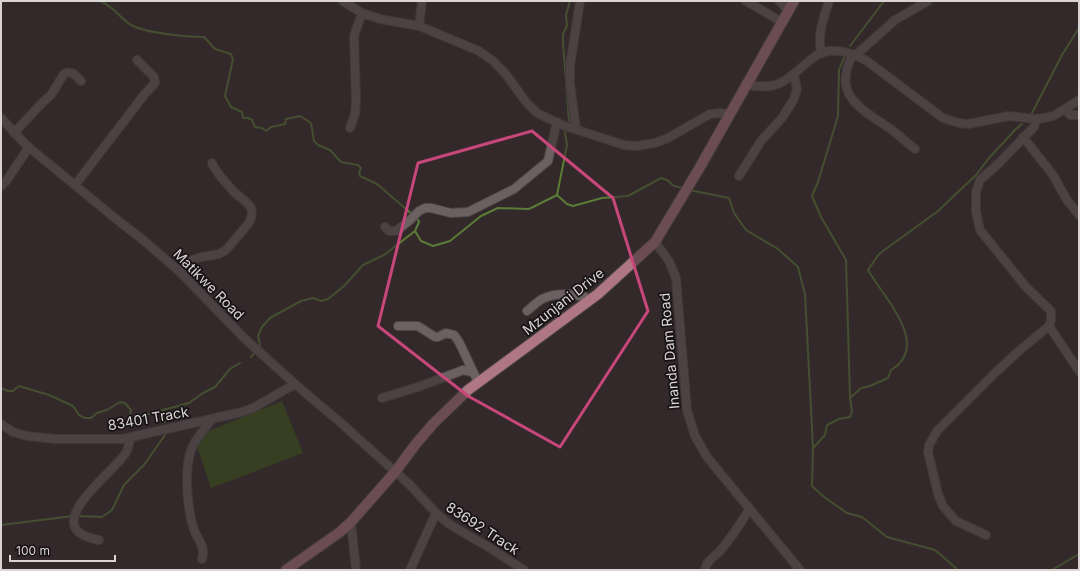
<svg xmlns="http://www.w3.org/2000/svg" width="1080" height="571" font-family="Inter,sans-serif">
  <rect width="100%" height="100%" fill="#33292b"/>
  <path fill="#3b5a15" d="M 282,401 L 303,453 L 211,488 L 194,437 Z"/>
  <g fill="none" stroke-linecap="round" stroke-linejoin="round">
    <path stroke="#5a7c36" stroke-width="2" d="M 100,1 C 112,5 120,18 131,25 C 146,33 187,37 204,37 L 215,49 L 231,54 L 233,59 L 225,96 L 231,107 L 242,112 L 243,118 L 248,118 L 252,120 L 255,127 L 262,128 L 266,131 L 271,127 L 285,124 L 286,119 L 300,116 L 311,123 L 314,141 L 318,145 L 330,150 L 341,162 L 358,165 L 361,168 L 359,173 L 360,176 L 377,184 L 413,215
      M 850,46 L 884,1
      M 845,55 L 839,70 L 838,116 L 818,182 L 812,196 L 821,217 L 846,260 L 850,397
      M 1032,113 L 1062,55 L 1079,28
      M 569,121 L 563,43 L 563,34 L 567,26 L 566,15 L 570,1
      M 689,190 L 729,198 L 734,213 L 746,230 L 778,249 L 798,267 L 805,294 L 813,448
      M 557,195 L 567,145 L 565,132
      M 415,231 L 421,241 L 433,246 L 450,241 L 481,216 L 498,208 L 529,209 L 557,195 L 567,204 L 573,206 L 602,198 L 628,196 L 661,178 L 667,180 L 674,186 L 683,188
      M 258,349 L 260,345 L 258,336 L 262,327 L 270,318 L 301,301 L 313,298 L 321,301 L 328,299 L 344,286 L 363,265 L 384,255 L 415,231 L 419,222 L 417,218
      M 251,357 L 255,352
      M 1,388 L 8,391 L 13,391 L 19,386 L 49,395 L 73,406 L 79,415 L 85,418 L 91,418 L 97,413 L 107,410 L 120,402 L 125,403 L 131,410 L 130,415 L 133,418 L 189,403 L 203,393 L 215,387 L 230,369 L 240,363
      M 165,422 L 165,409
      M 78,516 L 102,517 L 112,510 L 124,485 L 144,465 L 167,432
      M 1,525 L 73,516
      M 958,570 L 935,550 L 887,537 L 862,517 L 847,513 L 824,497 L 812,486 L 813,448 L 825,435 L 827,425 L 839,419 L 850,417 L 852,411 L 850,398 L 861,388 L 870,386 L 888,378 L 891,370 C 932,345 883,297 868,270 L 879,254 L 938,211 L 976,175 L 989,158 L 1015,130 L 1022,124
      M 1052,570 L 1079,554"/>
    <g stroke="#504849" stroke-width="10">
      <path id="minor" d="M 343,1 L 362,13 L 380,19 L 419,26 L 479,51 L 493,61 L 505,73 L 526,102 L 537,113 L 562,125 L 624,145 L 636,146 L 655,143 L 668,138 L 710,114 L 720,113 L 730,114
        M 746,1 L 782,22
        M 779,1 L 789,11
        M 419,26 L 422,1
        M 822,53 C 816,37 824,17 829,1
        M 853,54 C 832,94 858,107 889,128 C 898,134 906,142 915,149
        M 856,55 L 895,20 L 928,1
        M 747,85 C 757,86 768,88 778,84 C 793,78 803,64 817,55 C 832,46 853,53 867,61 L 943,118 L 959,123 L 968,124 L 1009,116 L 1035,119 L 1044,118 L 1053,116 L 1065,109 L 1079,100
        M 1065,109 L 1070,115 L 1079,115
        M 1,118 L 26,145 L 121,223 L 142,239 L 180,272 L 244,338 L 295,384 L 341,423 L 410,485 L 436,513 L 449,524 L 490,548 L 524,570
        M 350,128 L 355,114 L 356,100 L 354,36 L 362,13
        M 576,129 L 570,83 L 570,66 L 580,1
        M 14,133 L 42,103 L 51,95 L 64,74 C 71,70 76,75 81,81
        M 1023,137 L 1053,175 L 1067,200 L 1079,215
        M 739,176 L 761,141 L 782,118 L 794,99 L 797,89 L 794,75
        M 75,185 L 144,95 L 155,83 L 154,77 L 137,60
        M 1,186 L 7,180 L 29,147
        M 385,227 L 389,231 L 396,231 L 410,220 L 419,211 L 425,208 L 431,208 L 451,213 L 468,212 L 514,189 L 548,161 L 557,122
        M 655,242 L 669,261 L 676,278 L 687,410 L 695,436 L 707,457 L 800,570
        M 180,272 L 189,261 L 201,257 L 219,254 L 226,250 L 249,223 C 251,219 253,213 251,208 C 248,202 240,197 235,193 C 227,184 216,173 212,163
        M 527,311 C 532,307 537,302 542,299 C 558,291 576,294 592,299
        M 398,326 L 418,326 L 435,337 L 438,337 L 446,333 L 454,335 L 459,342 L 478,382
        M 1049,326 L 1079,371
        M 382,398 L 418,387 L 458,372 L 463,370 L 472,372
        M 1,424 L 13,432 L 27,436 L 55,439 L 122,439 L 242,412 L 253,408 L 295,384
        M 351,522 L 356,570
        M 986,535 L 956,521 L 943,506 L 938,494 L 928,452 L 929,445 L 937,431 L 996,372 L 1019,351 L 1049,326 L 1051,320 L 1051,311 L 1026,287 L 980,230 L 976,212 L 976,192 L 980,180 L 999,163 L 1034,127 L 1037,119
        M 99,540 C 35,529 111,475 125,454 C 129,449 129,443 130,437
        M 202,559 C 206,547 198,540 194,530 C 187,508 184,472 191,450 C 195,439 205,429 212,419
        M 410,570 L 436,513
        M 705,570 C 706,561 714,557 720,551 C 731,539 740,523 749,510"/>
    </g>
    <g stroke="#504849" stroke-width="12">
      <path id="major" d="M 286,570 L 340,532 L 351,522 L 395,472 L 415,445 L 433,424 L 468,390 L 598,294 L 655,242 L 700,167 L 794,1"/>
    </g>
    <use href="#minor" stroke="#6c6062" stroke-width="8"/>
    <use href="#major" stroke="#af7784" stroke-width="10"/>
  </g>
  <path d="M0 0H1080V571H0ZM 532,131 L 613,198 L 648,311 L 560,447 L 468,396 L 378,326 L 418,163 Z" fill="#33292b" fill-opacity=".55" fill-rule="evenodd"/>
  <path fill="none" stroke="#c8477a" stroke-width="3" stroke-linejoin="round" d="M 532,131 L 613,198 L 648,311 L 560,447 L 468,396 L 378,326 L 418,163 Z"/>
  <g text-anchor="middle" dominant-baseline="central" stroke-width="3.5" stroke-linejoin="round" paint-order="stroke">
    <g font-size="14" fill="#dbd4d5" stroke="#171314">
      <text transform="translate(209 284) rotate(45)">Matikwe Road</text>
      <text transform="translate(563 301) rotate(-38)">Mzunjani Drive</text>
      <text transform="translate(669 351) rotate(-95)">Inanda Dam Road</text>
      <text transform="translate(148 418) rotate(-10)">83401 Track</text>
      <text transform="translate(483 528) rotate(33)">83692 Track</text>
    </g>
  </g>
  <rect width="1080" height="571" fill="none" stroke="#dbd4d5" stroke-width="4"/>
  <path d="M10 555v6h105v-6" fill="none" stroke="#dbd4d5" stroke-width="2"/>
  <text x="16" y="555" font-size="12" fill="#dbd4d5" stroke="#171314" stroke-width="3" paint-order="stroke">100 m</text>
</svg>
